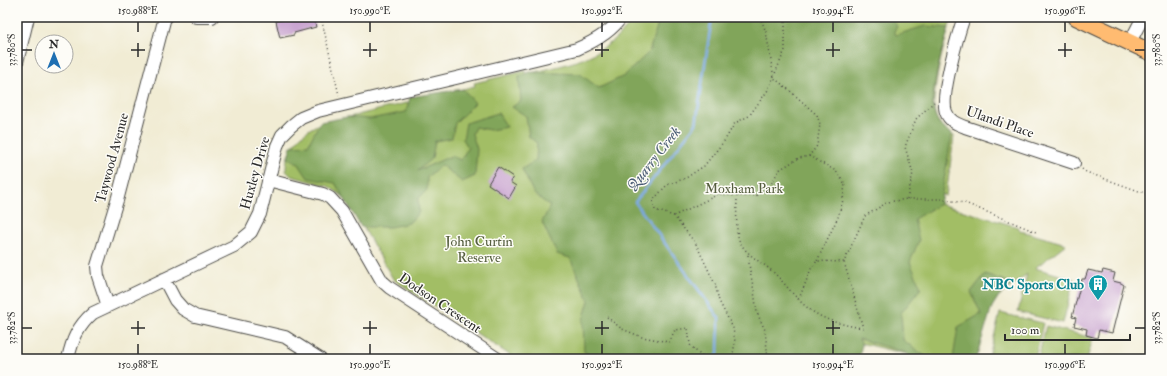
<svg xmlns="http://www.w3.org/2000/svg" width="1167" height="376" font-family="'IM FELL Double Pica',serif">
  <rect width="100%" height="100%" fill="#fdfcf7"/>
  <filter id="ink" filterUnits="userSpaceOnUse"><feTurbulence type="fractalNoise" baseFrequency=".025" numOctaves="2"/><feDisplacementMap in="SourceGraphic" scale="8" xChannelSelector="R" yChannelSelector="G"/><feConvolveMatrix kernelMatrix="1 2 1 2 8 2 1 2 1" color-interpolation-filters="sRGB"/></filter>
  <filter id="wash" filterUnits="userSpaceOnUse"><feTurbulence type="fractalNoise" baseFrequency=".012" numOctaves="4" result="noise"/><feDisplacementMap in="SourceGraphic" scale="16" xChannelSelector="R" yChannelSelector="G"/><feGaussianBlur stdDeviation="0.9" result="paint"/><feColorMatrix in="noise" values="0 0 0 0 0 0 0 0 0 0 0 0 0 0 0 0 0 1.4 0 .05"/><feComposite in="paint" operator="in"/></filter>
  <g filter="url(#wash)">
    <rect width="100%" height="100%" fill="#f1ecd4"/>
    <path fill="#a2be65" stroke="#667448" d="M 635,17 L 952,17 C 945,40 940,59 936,83 C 935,93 932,103 935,113 C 938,124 945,130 954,136 L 946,196 L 927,190 L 936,206 L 940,204 L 1018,227 L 1021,231 L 1066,244 L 1035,268 L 1074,279 L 1063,323 L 1018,312 L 1027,274 L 994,300 L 969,359 L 927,359 L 860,343 L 856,359 L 516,359 L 393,279 L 347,199 L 328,186 L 291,176 L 286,171 C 285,151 299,134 317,125 L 475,86 L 474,83 L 525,71 L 526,74 C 573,63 604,59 635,17 Z
      M 1000,313 L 1043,323 L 1035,359 L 997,359 L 989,357 Z
      M 1046,326 L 1093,338 L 1087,359 L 1038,359 Z"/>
    <path fill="#81a55a" stroke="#566842" d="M 658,17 L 892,17 L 897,27 L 894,31 L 896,35 L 925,26 L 949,28 C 943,50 927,96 935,116 C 937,123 946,131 952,134 L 940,204 L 914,219 L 919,240 L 910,262 L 921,288 L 901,313 L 903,340 L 929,359 L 913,359 L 904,352 L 859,339 L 862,345 L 858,359 L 594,359 L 594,357 L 584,352 L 583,320 L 589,301 L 570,258 L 557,254 L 542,222 L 550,206 L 534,194 L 522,169 L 536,160 L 537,143 L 529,137 L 526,116 L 512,107 L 521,101 L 519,77 L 529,72 L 580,74 L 599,88 L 624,76 L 649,52 L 659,20 Z
      M 463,89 L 475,103 L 455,123 L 452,138 L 435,141 L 432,158 L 417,171 L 451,156 L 461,160 L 468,147 L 463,139 L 466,123 L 498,113 L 507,127 L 490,130 L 475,127 L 472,134 L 477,149 L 475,176 L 462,182 L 441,165 L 427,177 L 427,190 L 418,199 L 419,212 L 409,223 L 390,227 L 361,227 L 335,183 L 308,178 L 298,163 L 288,158 L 291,146 L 308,145 L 320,122 L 347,117 L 370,119 L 406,112 L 410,97 Z
      M 985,274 L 1014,284 L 1002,291 L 992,307 L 976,358 L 953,359 L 958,327 L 981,314 L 971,292 Z"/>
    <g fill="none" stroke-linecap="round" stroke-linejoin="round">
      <path stroke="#7aa9e4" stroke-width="2.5" d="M 712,17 L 696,124 L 635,202 L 719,318 L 718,354 L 712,359"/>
    </g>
    <g id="blocks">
      <path fill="#c197ca" d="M 296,17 L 313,17 L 316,27 L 294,33 L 294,35 L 280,38 L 276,21 Z
        M 498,167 L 513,177 L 510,182 L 516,186 L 509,198 L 488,184 Z
        M 1088,270 L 1102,273 L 1103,270 L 1115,273 L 1113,281 L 1121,283 L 1124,285 L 1112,333 L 1099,330 L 1097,338 L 1086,335 L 1087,329 L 1074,326 L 1076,318 L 1072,317 L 1082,279 L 1085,279 Z"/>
    </g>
  </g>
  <g filter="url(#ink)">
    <use href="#blocks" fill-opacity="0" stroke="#494844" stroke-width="1"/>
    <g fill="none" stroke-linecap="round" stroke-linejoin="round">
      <g stroke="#494844" stroke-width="14">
        <path id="minor" d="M 196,17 L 212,17
          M 964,17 C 958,34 940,97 946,112 C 949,121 957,124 965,127 L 1074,163
          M 1130,42 L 1143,17
          M 17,62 L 28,17
          M 268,180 L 323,194 L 330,198 L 342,211 L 382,281 L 390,288 L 498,359
          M 164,279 L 175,300 L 183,309 L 195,316 L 285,337 L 320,359
          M 108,306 L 98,276 L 97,266 L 118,197 L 165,17
          M 68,359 C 72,340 78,326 93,313 L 234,246 L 251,232 L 260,214 L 277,146 L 282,135 L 291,126 L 301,118 L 318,111 L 577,49 C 593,42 612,32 621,17"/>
      </g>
      <g stroke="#494844" stroke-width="18">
        <path id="major" d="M 1076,17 L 1150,52"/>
      </g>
      <path stroke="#494844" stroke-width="1.5" stroke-dasharray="1 3" stroke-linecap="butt" d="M 321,17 L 339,95
        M 809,156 L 836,171 L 845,184 L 843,200 L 838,217 L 817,261
        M 1082,169 L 1086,172 L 1150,195
        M 737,196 C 737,207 735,233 740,242 C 748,257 761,261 773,272 C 782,280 789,290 798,299 C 817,319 837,324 863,328 L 844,262 L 865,216 L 888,202 L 907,199 L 940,199 L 965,203 L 1036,232
        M 907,199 L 913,173 L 905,147 L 916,119 L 934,102
        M 674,216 L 655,210 L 653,200 L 667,185 L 686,178 L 704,166 L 725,140 L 735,123 L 749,116 L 768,90 L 785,50 L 785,17
        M 748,255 L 750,271 L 754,291 L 757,313 L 765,330 L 768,359
        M 799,299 L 811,269 L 817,261 L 844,262
        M 607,317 L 622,329 L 642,337 L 669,342 L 675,330 L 688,328 L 690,345 L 701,356 L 707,359
        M 729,359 L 733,354 L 735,342 L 733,328 L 719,301 L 715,284 L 696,244 L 674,216 L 719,194 L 737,196 L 755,196 L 770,186 L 779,170 L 799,158 L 809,156 L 817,146 L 820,124 L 817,115 L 788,89 L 774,78 L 766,32 L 760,17"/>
      <use href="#minor" stroke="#fff" stroke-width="12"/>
      <use href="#major" stroke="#ffbb71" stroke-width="16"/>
    </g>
  </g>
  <path fill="none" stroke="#2b2b2b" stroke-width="1.5" d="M 138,22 L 138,32M 370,22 L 370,32M 602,22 L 602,32M 833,22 L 833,32M 1065,22 L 1065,32M 138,43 L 138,57M 370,43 L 370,57M 602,43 L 602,57M 833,43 L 833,57M 1065,43 L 1065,57M 22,50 L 32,50M 131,50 L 145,50M 363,50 L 377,50M 595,50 L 609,50M 826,50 L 840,50M 1058,50 L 1072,50M 1135,50 L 1145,50M 138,321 L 138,335M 370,321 L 370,335M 602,321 L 602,335M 833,321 L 833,335M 22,328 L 32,328M 131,328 L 145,328M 363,328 L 377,328M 595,328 L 609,328M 826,328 L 840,328M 1135,328 L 1145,328M 138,344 L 138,354M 370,344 L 370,354M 602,344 L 602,354M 833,344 L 833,354M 1065,344 L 1065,354"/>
  <defs>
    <g id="building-pin" transform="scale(1)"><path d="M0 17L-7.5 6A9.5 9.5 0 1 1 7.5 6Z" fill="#0f9aa8" stroke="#fdfcf7"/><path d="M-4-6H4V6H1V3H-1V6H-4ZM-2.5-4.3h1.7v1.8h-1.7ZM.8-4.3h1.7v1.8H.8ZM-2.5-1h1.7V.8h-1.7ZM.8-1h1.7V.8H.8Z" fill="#fff"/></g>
  </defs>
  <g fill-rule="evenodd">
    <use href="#building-pin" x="1098" y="284"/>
  </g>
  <g text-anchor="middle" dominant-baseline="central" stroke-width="3" stroke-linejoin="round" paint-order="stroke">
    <g font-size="14" fill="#2b2b2b" stroke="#fdfcf7">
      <text transform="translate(1000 122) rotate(19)">Ulandi Place</text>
      <text transform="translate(112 158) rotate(-75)">Taywood Avenue</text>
      <text transform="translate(255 173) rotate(-74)">Huxley Drive</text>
      <text transform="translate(440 303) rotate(34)">Dodson Crescent</text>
    </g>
    <g font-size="14" fill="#555e3f" stroke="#fdfcf7">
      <text x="744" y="188">Moxham Park</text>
      <text x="479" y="241">John Curtin<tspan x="479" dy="16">Reserve</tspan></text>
    </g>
    <g font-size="14" font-weight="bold" fill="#0d838f" stroke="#fdfcf7" text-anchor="end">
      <text x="1084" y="284">NBC Sports Club</text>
    </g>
    <g font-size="15" font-style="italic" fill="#4b5d75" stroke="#fdfcf7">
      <text transform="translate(654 159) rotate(-52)">Quarry Creek</text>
    </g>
  </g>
  <rect width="1167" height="376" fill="none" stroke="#fdfcf7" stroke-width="44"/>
  <g transform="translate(54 54)"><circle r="19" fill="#fdfcf7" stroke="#a9a8a5"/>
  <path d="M0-3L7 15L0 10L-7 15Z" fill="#1f6fb2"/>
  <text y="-6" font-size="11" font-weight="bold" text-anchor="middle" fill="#2b2b2b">N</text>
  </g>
  <path d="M1005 334v6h125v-6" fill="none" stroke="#2b2b2b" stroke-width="2"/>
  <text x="1011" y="334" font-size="12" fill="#2b2b2b" stroke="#fdfcf7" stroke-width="3" paint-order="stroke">100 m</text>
  <rect x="22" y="22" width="1123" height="332" fill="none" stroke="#2b2b2b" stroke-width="1.5"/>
  <g font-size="10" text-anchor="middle" fill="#2b2b2b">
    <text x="138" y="14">150.988°E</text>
    <text x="370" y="14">150.990°E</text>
    <text x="602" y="14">150.992°E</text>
    <text x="833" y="14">150.994°E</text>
    <text x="1065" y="14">150.996°E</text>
    <text transform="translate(11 50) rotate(-90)" y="4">33.780°S</text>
    <text transform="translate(1156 50) rotate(-90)" y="4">33.780°S</text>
    <text transform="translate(11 328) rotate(-90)" y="4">33.782°S</text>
    <text transform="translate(1156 328) rotate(-90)" y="4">33.782°S</text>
    <text x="138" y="368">150.988°E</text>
    <text x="370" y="368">150.990°E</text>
    <text x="602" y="368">150.992°E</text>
    <text x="833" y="368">150.994°E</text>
    <text x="1065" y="368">150.996°E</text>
  </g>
</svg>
